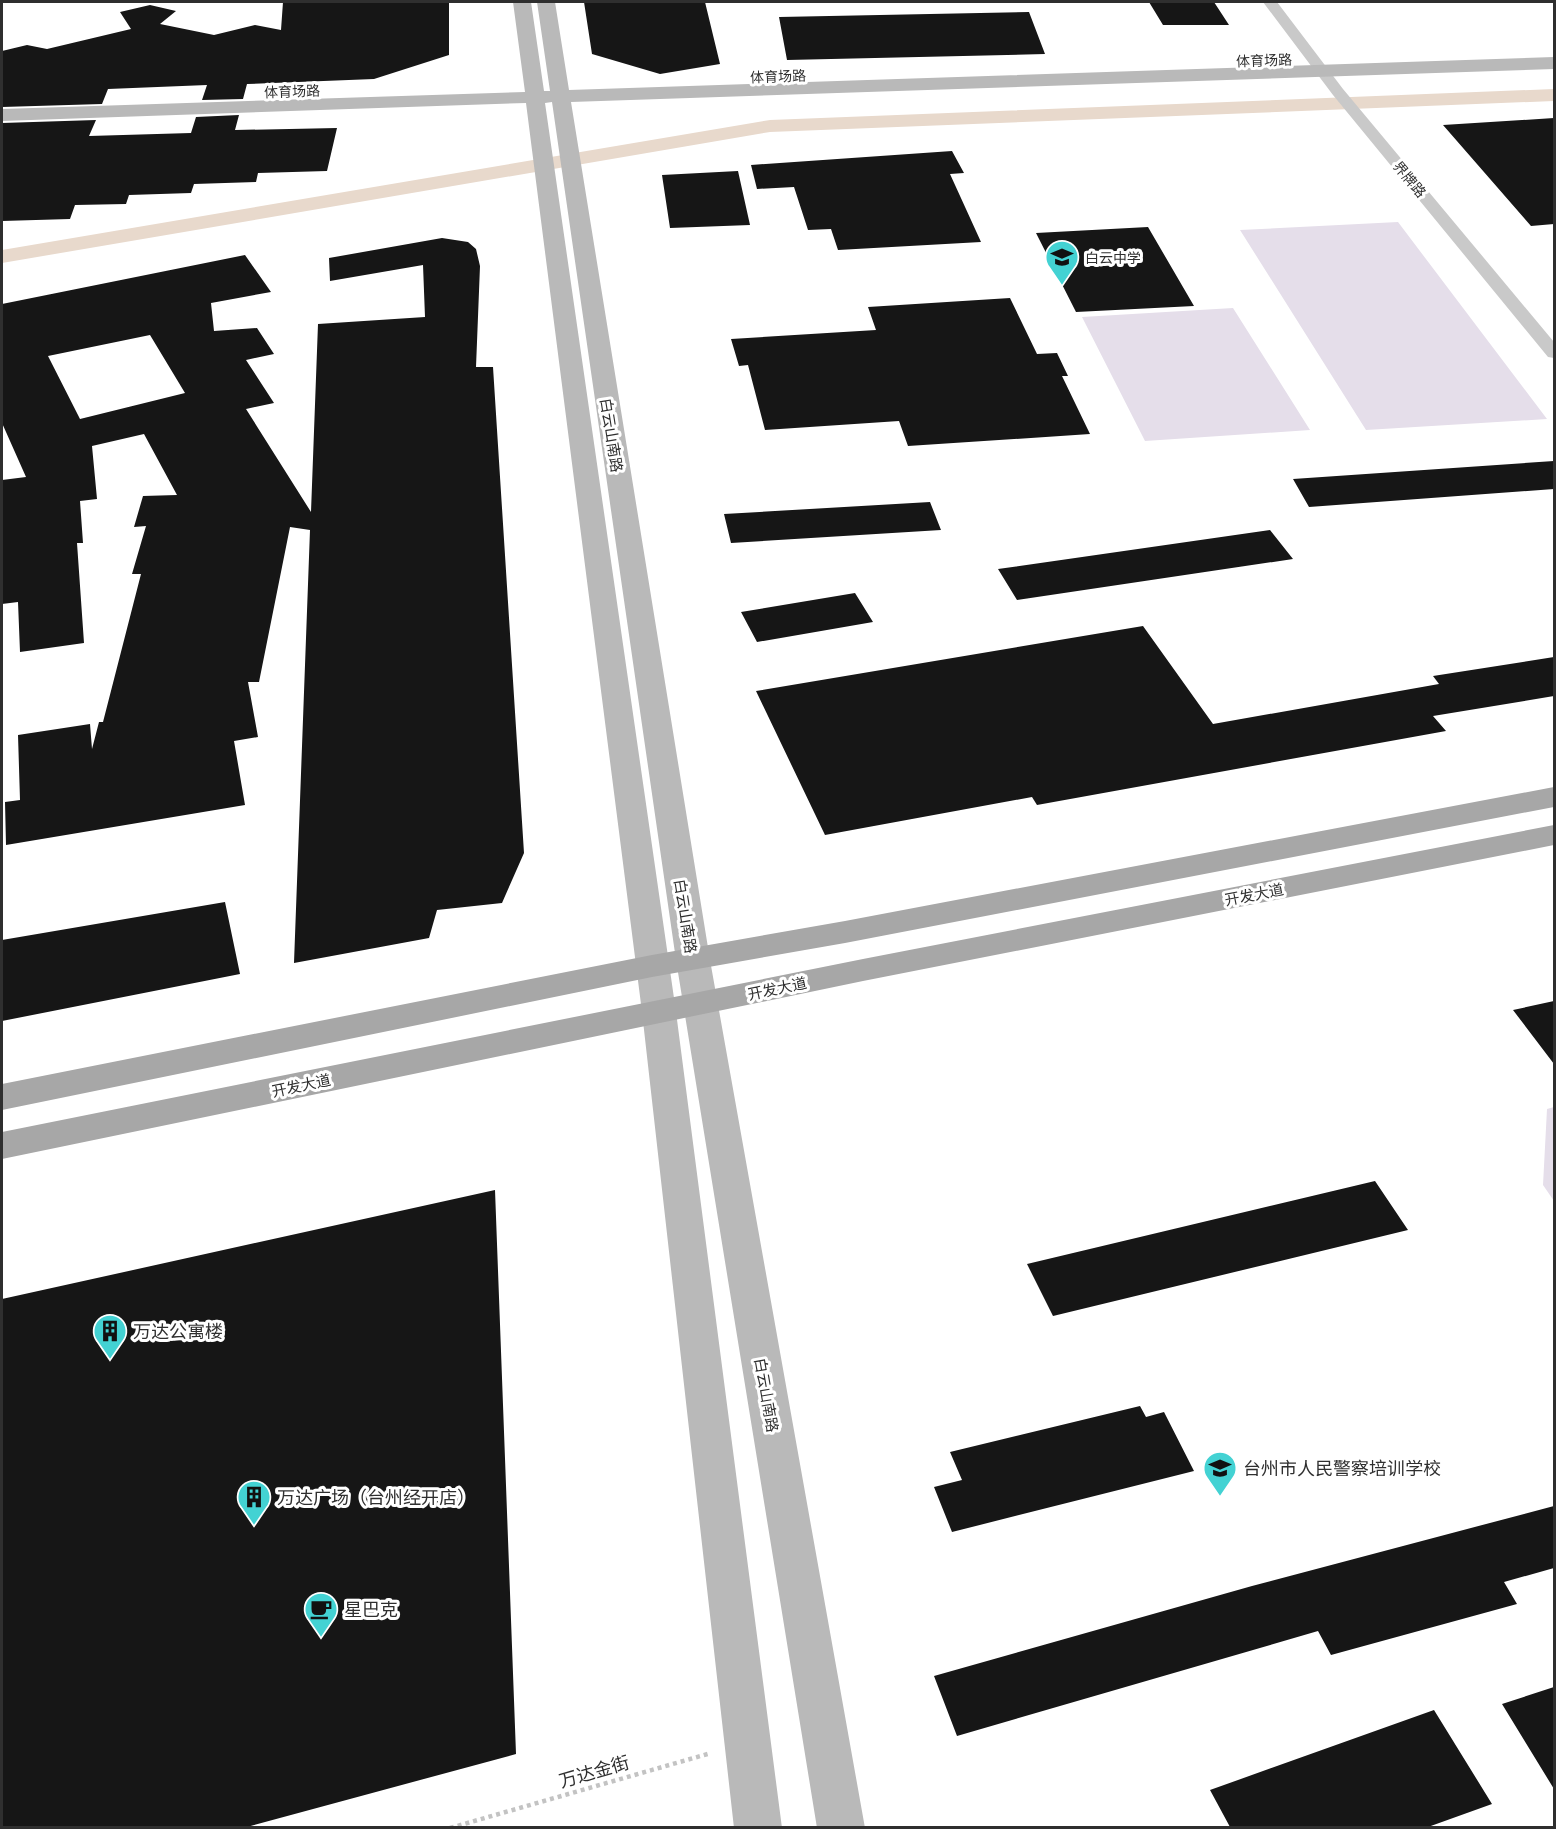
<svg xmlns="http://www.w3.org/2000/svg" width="1556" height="1829" font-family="'Noto Sans','Noto Sans SC',sans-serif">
  <rect width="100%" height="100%" fill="#fff"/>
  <path fill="#e5deea" d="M 1398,222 L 1547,419 L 1366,430 L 1240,230 Z
    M 1233,308 L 1310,430 L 1145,441 L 1082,317 Z
    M 1554,1107 L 1554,1201 L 1543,1185 L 1547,1109 Z"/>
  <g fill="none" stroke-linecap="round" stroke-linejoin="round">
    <path fill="#e8d9cc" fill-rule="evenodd" d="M 1554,89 L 1554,101 L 770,132 L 2,263 L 2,250 L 770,120 Z"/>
  </g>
  <path fill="#161616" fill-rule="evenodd" d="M 283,2 L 449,2 L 449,55 L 374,79 L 247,84 L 243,99 L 202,100 L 207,85 L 108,89 L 102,104 L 2,107 L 2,51 L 27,45 L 47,49 L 131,29 L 120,12 L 150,5 L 176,11 L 160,24 L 214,35 L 255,25 L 281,30 Z
    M 584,2 L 705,2 L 720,64 L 660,74 L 592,54 Z
    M 1149,2 L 1214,2 L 1229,25 L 1163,25 Z
    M 1029,12 L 1045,54 L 787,60 L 779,17 Z
    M 239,115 L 235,130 L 337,128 L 327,171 L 258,173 L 256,182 L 194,184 L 191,193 L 129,195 L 126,204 L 75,205 L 70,219 L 2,221 L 2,123 L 96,120 L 89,136 L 191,133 L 196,117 Z
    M 1554,118 L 1554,224 L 1531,226 L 1443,125 Z
    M 952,151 L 964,173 L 950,174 L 981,242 L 838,250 L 831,229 L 808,230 L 794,187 L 757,189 L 751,165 Z
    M 738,171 L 750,225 L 670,228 L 662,175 Z
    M 1148,227 L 1194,306 L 1076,312 L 1036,233 Z
    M 442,238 L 468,242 L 476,249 L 480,266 L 476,367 L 493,367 L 524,853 L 502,903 L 437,910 L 429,938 L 294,963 L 310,530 L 290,527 L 259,682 L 248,682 L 258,737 L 234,741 L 245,805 L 6,845 L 5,802 L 20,800 L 18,735 L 90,724 L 92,749 L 99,722 L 103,722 L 141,574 L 132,574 L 146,526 L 134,527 L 143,496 L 177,495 L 144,434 L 92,446 L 97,499 L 80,501 L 83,543 L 77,543 L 84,643 L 20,652 L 18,602 L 2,604 L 2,480 L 26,477 L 2,423 L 2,304 L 245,255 L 271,292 L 211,303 L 214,331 L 257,328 L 274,354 L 246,360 L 274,403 L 246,409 L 311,512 L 318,324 L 425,317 L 423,265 L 330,281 L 329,258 ZM 150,335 L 185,393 L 80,419 L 48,356 Z
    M 1010,298 L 1037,354 L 1057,353 L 1068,376 L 1062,376 L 1090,434 L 908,446 L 899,421 L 765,430 L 748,365 L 739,366 L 731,339 L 876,330 L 868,307 Z
    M 1554,461 L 1554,489 L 1309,507 L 1293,479 Z
    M 930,502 L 941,530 L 731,543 L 724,514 Z
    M 1270,530 L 1293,559 L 1017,600 L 998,569 Z
    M 855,593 L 873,622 L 757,642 L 741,612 Z
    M 1143,626 L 1213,724 L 1439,684 L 1433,676 L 1554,657 L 1554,696 L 1433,716 L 1446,731 L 1037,805 L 1032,797 L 825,835 L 756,691 Z
    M 225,902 L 240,974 L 2,1021 L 2,940 Z
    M 1554,1001 L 1554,1064 L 1513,1010 Z
    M 1375,1181 L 1408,1230 L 1053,1316 L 1027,1264 Z
    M 495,1190 L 516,1754 L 247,1827 L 2,1827 L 2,1299 Z
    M 1140,1406 L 1146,1417 L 1164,1412 L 1194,1471 L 952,1532 L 934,1487 L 962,1480 L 950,1452 Z
    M 1554,1506 L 1554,1568 L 1504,1582 L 1517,1604 L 1331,1655 L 1318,1631 L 957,1736 L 934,1676 L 1252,1586 Z
    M 1554,1687 L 1554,1789 L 1502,1704 Z
    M 1434,1710 L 1492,1804 L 1428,1827 L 1230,1827 L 1210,1790 Z"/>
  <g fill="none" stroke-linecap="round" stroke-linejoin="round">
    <path stroke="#c3c3c3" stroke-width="4.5" stroke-dasharray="4 4" stroke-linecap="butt" d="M 450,1828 L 711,1753"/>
    <path fill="#c9c9c9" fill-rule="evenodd" d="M 1263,2 L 1277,2 L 1343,89 L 1554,342 L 1554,358 L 1548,357 L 1333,95 Z"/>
    <path fill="#b9b9b9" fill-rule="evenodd" d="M 513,2 L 531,2 L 544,91 L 550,91 L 537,2 L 555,2 L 569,90 L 1554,57 L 1554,69 L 571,102 L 710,960 L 865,1828 L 817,1828 L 676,960 L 552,102 L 545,103 L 676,1012 L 782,1828 L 734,1828 L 642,1012 L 526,103 L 2,121 L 2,109 L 525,92 Z"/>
    <path fill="#a7a7a7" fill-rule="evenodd" d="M 1554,787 L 1554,807 L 845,943 L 652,977 L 2,1110 L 2,1084 L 652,955 L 845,921 Z
      M 1554,825 L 1554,845 L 863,981 L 2,1159 L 2,1132 L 863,959 Z"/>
  </g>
  <defs>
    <g id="school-pin" transform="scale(1.725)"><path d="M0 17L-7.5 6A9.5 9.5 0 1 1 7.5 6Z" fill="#43d2d3" stroke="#fff"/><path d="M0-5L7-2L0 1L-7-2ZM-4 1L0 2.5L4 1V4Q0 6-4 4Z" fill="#111"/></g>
    <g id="building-pin" transform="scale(1.725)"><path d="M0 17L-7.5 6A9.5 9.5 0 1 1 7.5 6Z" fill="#43d2d3" stroke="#fff"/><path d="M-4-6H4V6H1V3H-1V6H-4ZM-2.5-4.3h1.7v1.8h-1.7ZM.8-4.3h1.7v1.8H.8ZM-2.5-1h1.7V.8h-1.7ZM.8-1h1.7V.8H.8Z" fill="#111"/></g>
    <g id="cafe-pin" transform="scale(1.725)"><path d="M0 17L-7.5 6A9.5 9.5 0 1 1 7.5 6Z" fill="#43d2d3" stroke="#fff"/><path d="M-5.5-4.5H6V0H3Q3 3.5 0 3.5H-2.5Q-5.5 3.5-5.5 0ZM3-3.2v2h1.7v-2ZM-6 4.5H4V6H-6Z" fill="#111"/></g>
  </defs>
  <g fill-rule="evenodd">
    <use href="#school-pin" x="1062" y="257"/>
    <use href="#building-pin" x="110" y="1331"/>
    <use href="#school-pin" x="1220" y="1468"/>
    <use href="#building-pin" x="254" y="1497"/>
    <use href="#cafe-pin" x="321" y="1609"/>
  </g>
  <g text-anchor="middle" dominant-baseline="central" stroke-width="6" stroke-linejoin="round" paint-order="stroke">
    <g font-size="14" fill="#2f2f2f" stroke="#fff">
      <text transform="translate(1264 60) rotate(-2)">体育场路</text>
      <text transform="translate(778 76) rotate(-2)">体育场路</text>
      <text transform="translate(292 91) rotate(-2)">体育场路</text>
      <text transform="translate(1410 179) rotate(50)">界牌路</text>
    </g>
    <g font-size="14" fill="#2f2f2f" stroke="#fff" text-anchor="start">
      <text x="1085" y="257">白云中学</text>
    </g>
    <g font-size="15" fill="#2f2f2f" stroke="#fff">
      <text transform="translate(612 435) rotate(81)">白云山南路</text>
      <text transform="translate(1254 894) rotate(-11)">开发大道</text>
      <text transform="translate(686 916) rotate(81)">白云山南路</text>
      <text transform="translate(777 988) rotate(-12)">开发大道</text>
      <text transform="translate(301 1085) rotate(-12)">开发大道</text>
      <text transform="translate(767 1395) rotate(80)">白云山南路</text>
    </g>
    <g font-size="18" fill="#2f2f2f" stroke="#fff" text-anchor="start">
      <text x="133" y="1331">万达公寓楼</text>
      <text x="1243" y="1468">台州市人民警察培训学校</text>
      <text x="277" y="1497">万达广场（台州经开店）</text>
      <text x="344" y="1609">星巴克</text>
    </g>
    <g font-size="18" fill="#2f2f2f" stroke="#fff">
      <text transform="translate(594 1771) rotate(-16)">万达金街</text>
    </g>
  </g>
  <rect width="1556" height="1829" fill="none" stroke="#2f2f2f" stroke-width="6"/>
</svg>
